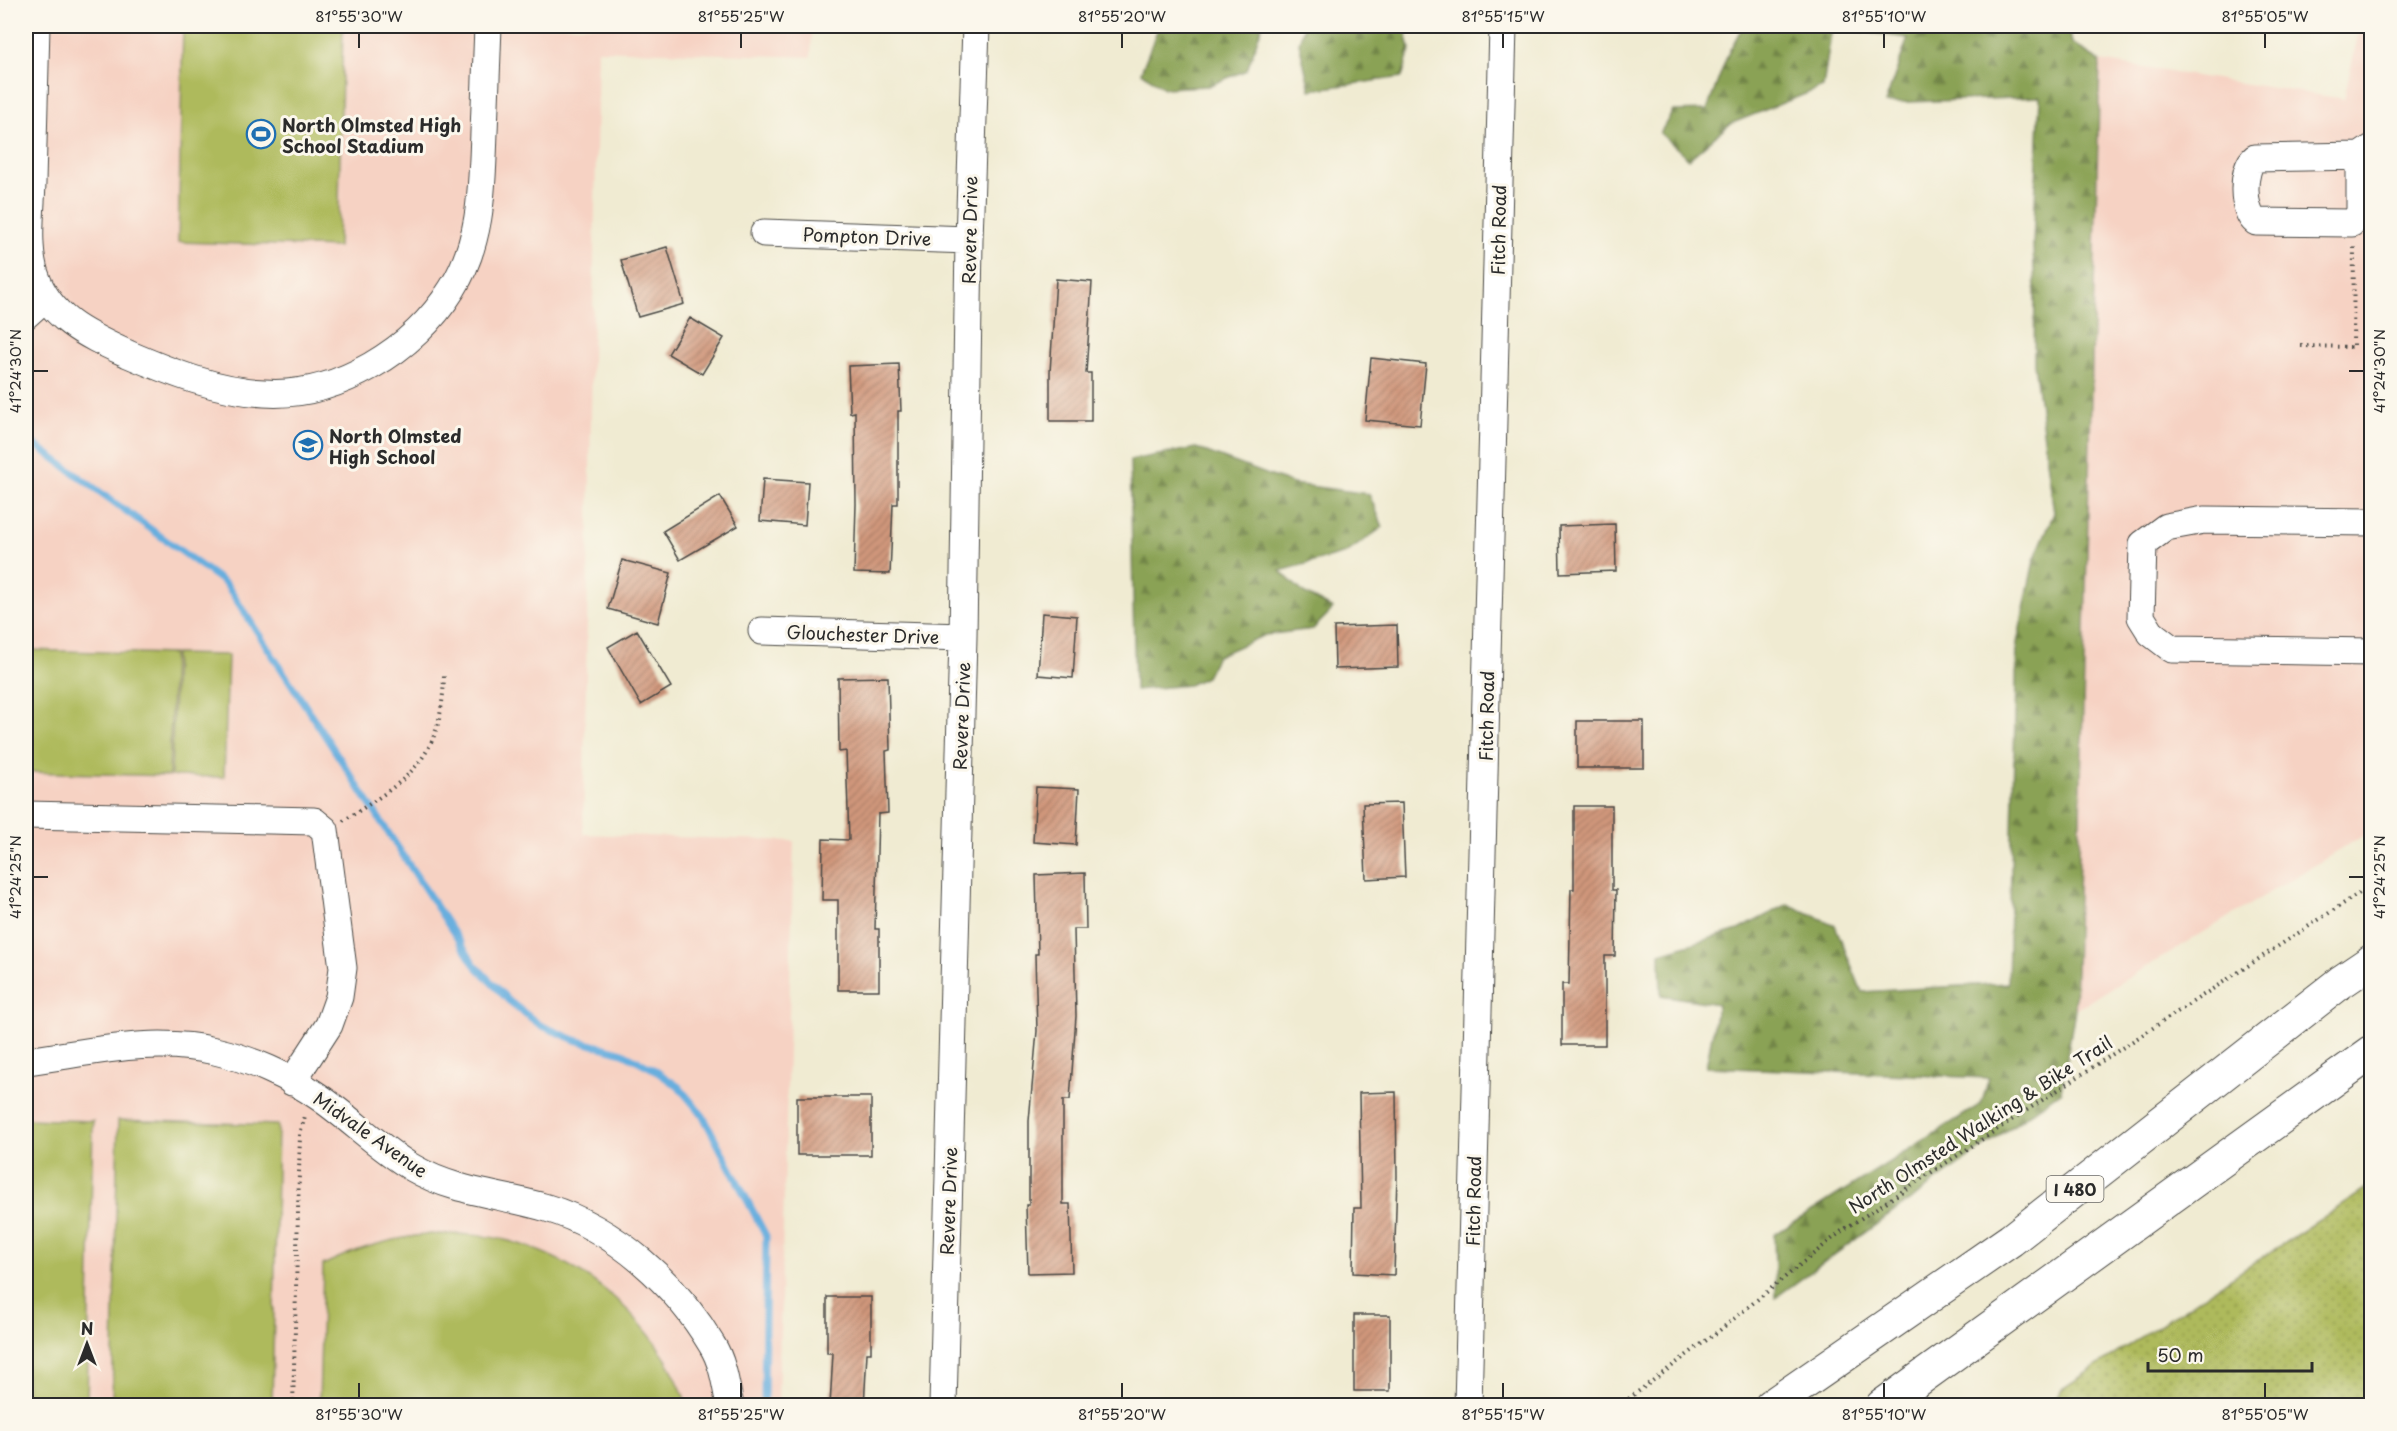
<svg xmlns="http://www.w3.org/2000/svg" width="2397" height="1431" font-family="'Playpen Sans',sans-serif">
  <defs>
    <pattern id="grass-dots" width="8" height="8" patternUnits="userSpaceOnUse" patternTransform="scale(1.5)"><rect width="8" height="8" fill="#aeba5c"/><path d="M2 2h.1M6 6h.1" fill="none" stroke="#8e974c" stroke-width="1.8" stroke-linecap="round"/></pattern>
    <pattern id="forest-firs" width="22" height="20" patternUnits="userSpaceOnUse" patternTransform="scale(1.5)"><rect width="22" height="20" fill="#8aa254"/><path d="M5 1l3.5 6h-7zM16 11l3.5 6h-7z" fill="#718446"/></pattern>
    <pattern id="building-hatch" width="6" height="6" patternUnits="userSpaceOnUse" patternTransform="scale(1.5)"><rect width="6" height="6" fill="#d0977b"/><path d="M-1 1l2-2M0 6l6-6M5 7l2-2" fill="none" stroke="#a97b65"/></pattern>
  </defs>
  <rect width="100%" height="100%" fill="#fbf7ec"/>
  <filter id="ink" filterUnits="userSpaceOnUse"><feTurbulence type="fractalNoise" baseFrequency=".0167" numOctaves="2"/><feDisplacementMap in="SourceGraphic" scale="12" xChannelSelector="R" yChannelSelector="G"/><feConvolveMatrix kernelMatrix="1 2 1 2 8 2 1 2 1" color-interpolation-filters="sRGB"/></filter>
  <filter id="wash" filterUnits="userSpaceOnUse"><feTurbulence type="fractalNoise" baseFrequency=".008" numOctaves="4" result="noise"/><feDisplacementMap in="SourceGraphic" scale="24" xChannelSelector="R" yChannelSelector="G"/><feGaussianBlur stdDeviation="1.35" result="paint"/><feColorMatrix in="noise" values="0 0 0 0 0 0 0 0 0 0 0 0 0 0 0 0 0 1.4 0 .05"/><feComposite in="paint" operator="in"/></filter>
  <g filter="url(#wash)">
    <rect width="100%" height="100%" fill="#f0ebd2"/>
    <path fill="#f6d2c3" d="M 26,26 L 812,26 L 811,57 L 598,50 L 583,834 L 794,841 L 778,1405 L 26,1405 Z
      M 2360,26 L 2371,26 L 2371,831 L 2075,1010 L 2100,61 L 2344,99 Z"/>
    <path fill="url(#grass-dots)" stroke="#6c7244" stroke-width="1.5" d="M 2371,1186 L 2371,1405 L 2052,1405 L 2062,1389 Z"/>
    <path fill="url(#forest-firs)" stroke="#5a6640" stroke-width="1.5" d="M 1159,26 L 1262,26 L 1247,70 L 1208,86 L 1164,88 L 1141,72 Z
      M 1304,26 L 1405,26 L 1410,50 L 1402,77 L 1310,90 L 1299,43 Z
      M 1743,26 L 2068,26 L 2072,43 L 2100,61 L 2075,1010 L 2061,1091 L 1776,1297 L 1774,1235 L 1981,1104 L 1989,1078 L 1706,1067 L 1718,1004 L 1661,995 L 1660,953 L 1738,930 L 1788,904 L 1835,925 L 1862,992 L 2008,983 L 2017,643 L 2034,560 L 2054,513 L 2034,363 L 2035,291 L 2033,245 L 2040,97 L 1885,103 L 1908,38 L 1832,27 L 1823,87 L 1730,124 L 1689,159 L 1660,133 L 1673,111 L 1707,110 L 1729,51 Z
      M 1196,448 L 1293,484 L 1369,494 L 1383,527 L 1346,553 L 1280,571 L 1305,594 L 1333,609 L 1313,629 L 1265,635 L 1217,656 L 1206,677 L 1189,685 L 1135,690 L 1130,460 Z"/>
    <path fill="#aeba5c" stroke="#6c7244" stroke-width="1.5" d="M 183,26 L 343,26 L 338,247 L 178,242 Z
      M 26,650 L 173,654 L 169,776 L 26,772 Z
      M 175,654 L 228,655 L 224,777 L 171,776 Z
      M 26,1119 L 93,1121 L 87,1405 L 26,1405 Z
      M 118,1120 L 278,1125 L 272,1405 L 112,1405 Z
      M 431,1234 C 457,1234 484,1234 509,1241 C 590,1263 660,1325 687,1405 L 319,1405 L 323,1265 C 359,1247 392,1238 431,1234 Z"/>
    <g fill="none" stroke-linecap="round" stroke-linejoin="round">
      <path stroke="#68aede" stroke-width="7" d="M 26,438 L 226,584 L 474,964 L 509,1001 L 540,1025 L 575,1040 L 623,1053 L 653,1069 L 679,1087 L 703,1116 L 766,1236 L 764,1406"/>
    </g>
    <g id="blocks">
      <path fill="url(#building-hatch)" d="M 667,247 L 684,304 L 638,317 L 621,260 Z
        M 1056,279 L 1092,282 L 1086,373 L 1091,373 L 1091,421 L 1050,421 L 1050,372 Z
        M 690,318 L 724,338 L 702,374 L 668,354 Z
        M 1371,358 L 1426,364 L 1420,425 L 1365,420 Z
        M 899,364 L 901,411 L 898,411 L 898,504 L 893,504 L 890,574 L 854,573 L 856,504 L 855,412 L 850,413 L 848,366 Z
        M 763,479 L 808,482 L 805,525 L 760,521 Z
        M 720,496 L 738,526 L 680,560 L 663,531 Z
        M 1615,524 L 1616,571 L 1560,573 L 1559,526 Z
        M 622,560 L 671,573 L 658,623 L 608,609 Z
        M 1042,613 L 1077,616 L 1073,678 L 1038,675 Z
        M 1397,625 L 1398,667 L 1335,669 L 1334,627 Z
        M 637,630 L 671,687 L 641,705 L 608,647 Z
        M 888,677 L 890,750 L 886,751 L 888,813 L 878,814 L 875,929 L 879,929 L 879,990 L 838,990 L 838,900 L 822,900 L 823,839 L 849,840 L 846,751 L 839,752 L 838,678 Z
        M 1577,721 L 1644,721 L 1644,768 L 1577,768 Z
        M 1036,787 L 1079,789 L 1076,845 L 1033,842 Z
        M 1402,803 L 1405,877 L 1366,879 L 1363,804 Z
        M 1574,806 L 1612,806 L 1612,890 L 1616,890 L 1615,956 L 1605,956 L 1605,1045 L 1562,1045 L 1562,984 L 1569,984 L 1571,889 L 1574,889 Z
        M 1085,873 L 1086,929 L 1074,929 L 1076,1016 L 1070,1100 L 1063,1100 L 1063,1204 L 1070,1204 L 1072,1272 L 1028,1273 L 1026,1205 L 1029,1205 L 1029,1121 L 1037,1031 L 1035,954 L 1038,954 L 1036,875 Z
        M 1396,1092 L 1397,1176 L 1394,1275 L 1353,1273 L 1354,1208 L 1361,1208 L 1359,1093 Z
        M 797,1097 L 871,1097 L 871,1155 L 797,1155 Z
        M 827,1297 L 871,1297 L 871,1353 L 867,1353 L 864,1406 L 830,1406 L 833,1353 L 827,1353 Z
        M 1354,1315 L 1390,1315 L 1390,1391 L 1354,1391 Z"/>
    </g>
  </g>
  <g filter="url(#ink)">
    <use href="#blocks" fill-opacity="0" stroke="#494844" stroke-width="1.5"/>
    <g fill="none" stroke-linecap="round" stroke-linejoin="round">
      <g stroke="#494844" stroke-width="29">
        <path id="minor" d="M 36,26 C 35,78 33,131 32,183 C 31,212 26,246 35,274 C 49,319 89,336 128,354 C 170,372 218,391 264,393 C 337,398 414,350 452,289 C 482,242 482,187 484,132 C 485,97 487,61 488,26
          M 2360,156 L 2360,210 L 2358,217 L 2352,223 L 2256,222 C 2242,212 2241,169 2255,158 L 2360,156 L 2372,148
          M 764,233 L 969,240
          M 26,315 L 46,297
          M 2372,522 L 2204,520 L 2166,527 L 2143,544 L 2141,617 L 2151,633 L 2172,649 L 2372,652
          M 762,631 L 963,637
          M 26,815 L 314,821 L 325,830 L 343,968 L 339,997 L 329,1025 L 292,1082
          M 26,1061 C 89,1053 152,1036 215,1051 C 250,1059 289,1076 319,1097 C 351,1119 379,1148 413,1168 C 456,1193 501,1194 547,1208 C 616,1229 676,1284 712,1345 C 723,1362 726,1386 730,1406
          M 943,1406 L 963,637 L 969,240 L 976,26
          M 1468,1406 L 1503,26"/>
      </g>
      <g stroke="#494844" stroke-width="35">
        <path id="highway" d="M 1771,1406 L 2011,1240 L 2341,982 L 2372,961
          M 1882,1406 L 2372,1052"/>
      </g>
      <path stroke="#494844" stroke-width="4" stroke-dasharray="1.5 4.5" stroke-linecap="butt" d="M 2301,346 L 2353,347 L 2354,247
        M 343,821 C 410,778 442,760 444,675
        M 293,1406 L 300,1134 L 305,1116
        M 1619,1406 L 1720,1330 L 1843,1230 L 2372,885"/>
      <use href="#minor" stroke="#fff" stroke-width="27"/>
      <use href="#highway" stroke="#fff" stroke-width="33"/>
    </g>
  </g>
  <path fill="none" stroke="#2b2b2b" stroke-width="2" d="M 359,33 L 359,48M 741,33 L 741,48M 1122,33 L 1122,48M 1503,33 L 1503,48M 1884,33 L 1884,48M 2265,33 L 2265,48M 33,371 L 48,371M 2349,371 L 2364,371M 33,877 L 48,877M 2349,877 L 2364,877M 359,1383 L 359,1398M 741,1383 L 741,1398M 1122,1383 L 1122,1398M 1503,1383 L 1503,1398M 1884,1383 L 1884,1398M 2265,1383 L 2265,1398"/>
  <defs>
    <g id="stadium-ring" transform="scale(1.5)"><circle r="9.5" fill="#fbf7ec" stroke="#1f6fb2" stroke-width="1.5"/><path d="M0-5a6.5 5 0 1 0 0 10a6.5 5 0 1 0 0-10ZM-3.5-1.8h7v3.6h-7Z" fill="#1f6fb2"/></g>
    <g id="school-ring" transform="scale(1.5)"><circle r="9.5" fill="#fbf7ec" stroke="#1f6fb2" stroke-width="1.5"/><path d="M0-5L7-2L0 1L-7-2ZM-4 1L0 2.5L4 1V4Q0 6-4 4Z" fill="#1f6fb2"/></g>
  </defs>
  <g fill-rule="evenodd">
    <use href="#stadium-ring" x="261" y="134"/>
    <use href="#school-ring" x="308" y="445"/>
  </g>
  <g text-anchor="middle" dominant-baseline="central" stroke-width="6" stroke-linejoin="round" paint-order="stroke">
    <rect fill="#fbf7ec" stroke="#696865" stroke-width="1.5" x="2046.5" y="1176" width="57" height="26" rx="4.5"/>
    <g font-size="16" font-weight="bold" fill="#2b2b2b">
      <text x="2075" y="1189">I 480</text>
    </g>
    <g font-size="18" font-weight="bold" fill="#2b2b2b" stroke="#fbf7ec" text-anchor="start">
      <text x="282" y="124">North Olmsted High<tspan x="282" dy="21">School Stadium</tspan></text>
      <text x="329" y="435">North Olmsted<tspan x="329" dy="21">High School</tspan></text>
    </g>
    <g font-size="18" fill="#2b2b2b" stroke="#fbf7ec">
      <text transform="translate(969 230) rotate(-89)">Revere Drive</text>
      <text transform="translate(1498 230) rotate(-89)">Fitch Road</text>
      <text transform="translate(867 236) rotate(2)">Pompton Drive</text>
      <text transform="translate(863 634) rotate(2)">Glouchester Drive</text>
      <text transform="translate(961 716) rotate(-88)">Revere Drive</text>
      <text transform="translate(1486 716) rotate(-89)">Fitch Road</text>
      <text transform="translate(1980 1124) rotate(-33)">North Olmsted Walking &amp; Bike Trail</text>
      <text transform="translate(371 1134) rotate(35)">Midvale Avenue</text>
      <text transform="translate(948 1201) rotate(-88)">Revere Drive</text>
      <text transform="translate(1473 1201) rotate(-89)">Fitch Road</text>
    </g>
  </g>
  <rect width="2397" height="1431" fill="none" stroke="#fbf7ec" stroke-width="66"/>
  <g transform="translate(87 1344)" stroke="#fbf7ec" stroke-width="4.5" paint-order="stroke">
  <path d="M0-4.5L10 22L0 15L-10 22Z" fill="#2b2b2b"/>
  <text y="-9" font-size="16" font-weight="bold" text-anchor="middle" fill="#2b2b2b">N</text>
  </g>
  <path d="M2148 1362v9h164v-9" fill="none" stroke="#2b2b2b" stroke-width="3"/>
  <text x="2157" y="1362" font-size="18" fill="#2b2b2b" stroke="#fbf7ec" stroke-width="4.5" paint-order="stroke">50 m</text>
  <rect x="33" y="33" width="2331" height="1365" fill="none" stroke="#2b2b2b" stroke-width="2"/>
  <g font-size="15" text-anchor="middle" fill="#2b2b2b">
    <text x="359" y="22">81°55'30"W</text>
    <text x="741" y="22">81°55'25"W</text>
    <text x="1122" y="22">81°55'20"W</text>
    <text x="1503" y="22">81°55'15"W</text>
    <text x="1884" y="22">81°55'10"W</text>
    <text x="2265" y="22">81°55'05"W</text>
    <text transform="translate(16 371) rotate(-90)" y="5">41°24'30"N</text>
    <text transform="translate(2380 371) rotate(-90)" y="5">41°24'30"N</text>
    <text transform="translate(16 877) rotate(-90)" y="5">41°24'25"N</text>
    <text transform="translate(2380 877) rotate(-90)" y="5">41°24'25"N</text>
    <text x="359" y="1420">81°55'30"W</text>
    <text x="741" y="1420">81°55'25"W</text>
    <text x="1122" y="1420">81°55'20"W</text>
    <text x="1503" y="1420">81°55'15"W</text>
    <text x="1884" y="1420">81°55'10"W</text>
    <text x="2265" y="1420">81°55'05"W</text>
  </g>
</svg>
